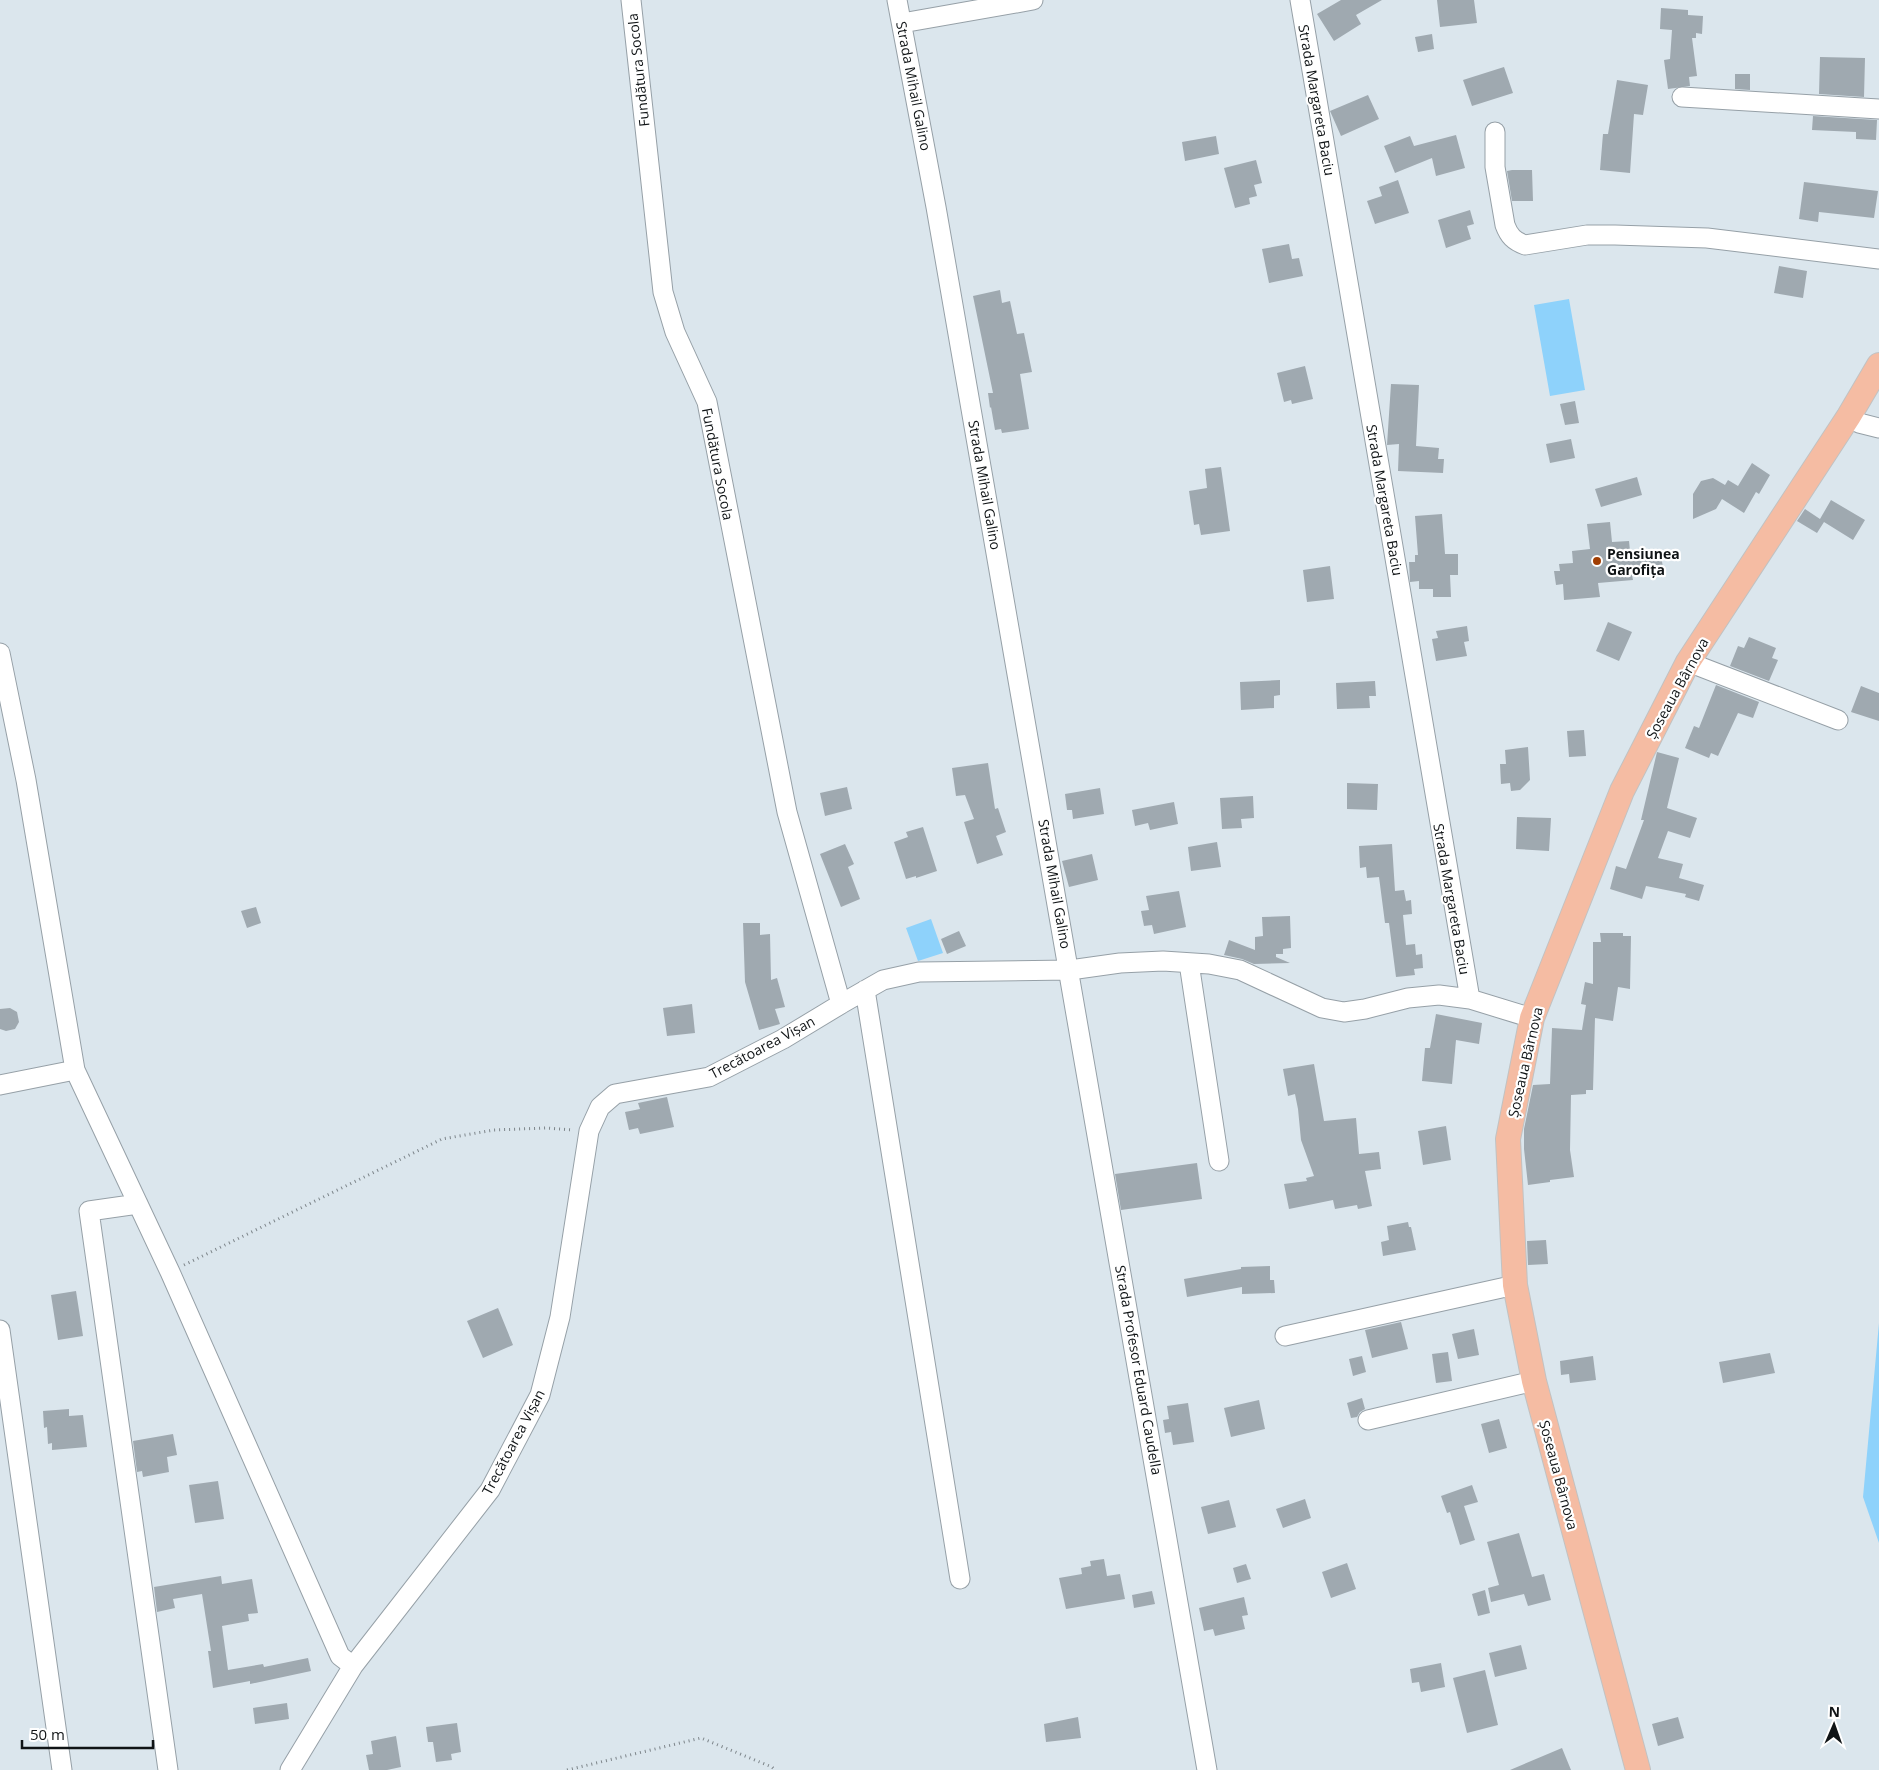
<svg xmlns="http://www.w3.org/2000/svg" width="1879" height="1770" font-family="'Open Sans',sans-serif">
  <rect width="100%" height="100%" fill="#dbe6ed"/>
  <path fill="#8ed2fb" d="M 1569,299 L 1585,390 L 1550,396 L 1534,305 Z
    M 931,919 L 943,953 L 918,961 L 906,928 Z
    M 1879,1323 L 1879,1543 L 1863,1497 Z"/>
  <path fill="#9fa9b0" d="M 1341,0 L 1382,0 L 1356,15 L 1361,24 L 1334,41 L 1317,14 Z
    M 1437,0 L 1474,0 L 1477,23 L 1440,27 Z
    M 1661,8 L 1688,10 L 1688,15 L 1703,16 L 1702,34 L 1696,33 L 1696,38 L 1692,38 L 1697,76 L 1689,77 L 1690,86 L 1668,89 L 1664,60 L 1670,59 L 1672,30 L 1660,29 Z
    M 1432,34 L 1434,49 L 1418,52 L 1415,37 Z
    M 1820,57 L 1865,58 L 1864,97 L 1819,94 Z
    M 1504,67 L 1513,93 L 1472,106 L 1463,80 Z
    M 1735,74 L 1750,74 L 1750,90 L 1735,89 Z
    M 1617,80 L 1648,85 L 1643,115 L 1634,114 L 1630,173 L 1600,170 L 1603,134 L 1608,134 Z
    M 1368,95 L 1379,119 L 1341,136 L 1330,111 Z
    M 1813,116 L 1877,120 L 1876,140 L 1856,139 L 1856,132 L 1812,130 Z
    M 1456,135 L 1465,168 L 1436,176 L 1432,158 L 1395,173 L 1384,146 L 1410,136 L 1414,146 Z
    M 1216,136 L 1219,154 L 1185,161 L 1182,142 Z
    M 1256,160 L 1262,183 L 1254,185 L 1257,196 L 1249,198 L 1250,204 L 1235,208 L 1224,168 Z
    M 1512,170 L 1532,170 L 1533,201 L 1512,201 L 1507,171 Z
    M 1398,180 L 1409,213 L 1375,224 L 1367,201 L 1382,196 L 1379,187 Z
    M 1804,182 L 1878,191 L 1874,218 L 1819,212 L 1818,222 L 1799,219 Z
    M 1470,210 L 1474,224 L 1467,226 L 1471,239 L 1446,248 L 1438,220 Z
    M 1289,244 L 1292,259 L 1299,258 L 1303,276 L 1269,283 L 1262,249 Z
    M 1779,266 L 1807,271 L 1803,298 L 1774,293 Z
    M 1000,290 L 1002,303 L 1010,301 L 1017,334 L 1024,333 L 1032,372 L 1020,374 L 1029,429 L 1002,433 L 1001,429 L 995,430 L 991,407 L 990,408 L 988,393 L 993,393 L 973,296 Z
    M 1305,366 L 1313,399 L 1292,404 L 1291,400 L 1284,402 L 1277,373 Z
    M 1391,384 L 1419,385 L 1416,446 L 1439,448 L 1438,459 L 1444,459 L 1443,473 L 1398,471 L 1399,444 L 1387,445 Z
    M 1575,401 L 1579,423 L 1565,425 L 1560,404 Z
    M 1571,439 L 1575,458 L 1550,463 L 1546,444 Z
    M 1752,463 L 1770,475 L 1759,494 L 1756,492 L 1744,513 L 1722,499 L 1716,509 L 1693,519 L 1693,494 L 1701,481 L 1713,478 L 1725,485 L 1728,480 L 1738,486 Z
    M 1221,467 L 1230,531 L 1201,535 L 1199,524 L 1194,525 L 1189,491 L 1207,488 L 1205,469 Z
    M 1637,477 L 1642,495 L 1601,507 L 1595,489 Z
    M 1831,500 L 1865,520 L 1853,540 L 1824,522 L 1817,533 L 1797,521 L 1805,509 L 1820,519 Z
    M 1442,514 L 1445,554 L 1458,554 L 1458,575 L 1450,575 L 1451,597 L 1433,597 L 1433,589 L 1419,589 L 1419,581 L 1410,582 L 1409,562 L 1415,562 L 1415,555 L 1418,555 L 1415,516 Z
    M 1610,522 L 1612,542 L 1629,541 L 1631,561 L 1661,555 L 1663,568 L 1632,575 L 1633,580 L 1598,583 L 1600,597 L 1564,600 L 1563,584 L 1556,585 L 1554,571 L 1560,571 L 1559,564 L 1573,563 L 1572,551 L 1590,549 L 1587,524 Z
    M 1330,566 L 1334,599 L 1307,602 L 1303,570 Z
    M 1608,622 L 1632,632 L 1619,661 L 1596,651 Z
    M 1467,626 L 1469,641 L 1464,642 L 1467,656 L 1436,661 L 1432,639 L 1438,638 L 1436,631 Z
    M 1749,637 L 1776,648 L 1772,658 L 1778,660 L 1769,681 L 1730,666 L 1738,646 L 1744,648 Z
    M 1280,680 L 1280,695 L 1274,696 L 1274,708 L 1241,710 L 1240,682 Z
    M 1375,681 L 1376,696 L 1369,696 L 1370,708 L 1337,709 L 1336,683 Z
    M 1716,685 L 1759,702 L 1753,718 L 1738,713 L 1718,756 L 1711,753 L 1709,758 L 1685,748 L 1694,726 L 1699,728 Z
    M 1861,686 L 1879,693 L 1879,721 L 1851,712 Z
    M 1584,730 L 1586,756 L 1569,757 L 1567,731 Z
    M 1528,747 L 1530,780 L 1520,790 L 1511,791 L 1510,783 L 1501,784 L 1500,764 L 1506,764 L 1505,750 Z
    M 1657,752 L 1679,758 L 1667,808 L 1697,818 L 1690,838 L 1668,831 L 1658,858 L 1683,864 L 1679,878 L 1704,885 L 1699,901 L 1685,897 L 1686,894 L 1646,886 L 1642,899 L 1610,889 L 1616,866 L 1626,869 L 1644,820 L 1641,820 Z
    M 988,763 L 995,809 L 998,808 L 1006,832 L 996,836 L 1003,855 L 977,864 L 964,822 L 974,819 L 965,795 L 956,796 L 952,768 Z
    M 1347,783 L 1378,784 L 1377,810 L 1347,809 Z
    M 847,787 L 852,809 L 825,816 L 820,793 Z
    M 1100,788 L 1104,814 L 1073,819 L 1072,810 L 1067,810 L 1065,794 Z
    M 1253,796 L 1254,818 L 1241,819 L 1242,828 L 1222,829 L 1220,798 Z
    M 1174,802 L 1178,824 L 1150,830 L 1148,823 L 1135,826 L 1132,810 Z
    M 1517,817 L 1551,818 L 1549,851 L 1516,849 Z
    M 923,827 L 937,871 L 916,878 L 916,876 L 906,879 L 894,842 L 908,837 L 906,832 Z
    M 1217,842 L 1221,867 L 1191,871 L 1188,847 Z
    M 845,844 L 854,864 L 848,867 L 860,899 L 841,907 L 820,854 Z
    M 1392,844 L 1395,891 L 1404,890 L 1406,901 L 1411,900 L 1412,914 L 1403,915 L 1406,945 L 1415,944 L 1416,955 L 1422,954 L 1423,968 L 1414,969 L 1415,975 L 1396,977 L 1389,923 L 1385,923 L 1379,877 L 1367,878 L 1366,867 L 1360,868 L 1359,846 Z
    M 1092,854 L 1098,880 L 1069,887 L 1062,861 Z
    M 1179,891 L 1186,927 L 1154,934 L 1152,925 L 1144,926 L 1141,911 L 1149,910 L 1146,896 Z
    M 256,907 L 261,923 L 247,928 L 241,911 Z
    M 1290,916 L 1291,948 L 1283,949 L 1283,954 L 1276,954 L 1276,957 L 1290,963 L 1254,964 L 1242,959 L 1224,955 L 1229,940 L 1255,950 L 1255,937 L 1263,936 L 1262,917 Z
    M 743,923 L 760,923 L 760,935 L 770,934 L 771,980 L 777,978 L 785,1007 L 775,1009 L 780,1024 L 759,1030 L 745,982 Z
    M 959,931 L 966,946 L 947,954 L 941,939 Z
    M 1600,933 L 1623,933 L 1623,936 L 1631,936 L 1630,989 L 1618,987 L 1613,1021 L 1595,1018 L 1593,1090 L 1586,1090 L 1586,1094 L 1571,1095 L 1570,1150 L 1574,1177 L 1550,1180 L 1550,1182 L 1528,1185 L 1524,1149 L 1524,1129 L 1533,1085 L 1550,1084 L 1552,1028 L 1582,1030 L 1586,1005 L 1581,1004 L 1585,982 L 1593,984 L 1593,942 L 1601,942 Z
    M 692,1004 L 695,1033 L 667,1036 L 663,1008 Z
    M 10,1008 L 17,1012 L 19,1022 L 15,1029 L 6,1031 L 0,1029 L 0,1009 Z
    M 1436,1014 L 1482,1023 L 1479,1044 L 1456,1040 L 1452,1084 L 1422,1081 L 1425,1048 L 1430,1048 Z
    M 1314,1064 L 1324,1121 L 1356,1118 L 1359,1154 L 1379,1152 L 1381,1169 L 1365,1171 L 1372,1206 L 1358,1209 L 1357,1205 L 1335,1209 L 1333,1200 L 1289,1209 L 1284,1184 L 1307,1181 L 1306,1178 L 1314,1176 L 1301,1140 L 1298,1109 L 1295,1094 L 1288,1096 L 1283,1069 Z
    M 667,1097 L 674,1127 L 640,1134 L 638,1128 L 629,1130 L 625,1112 L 640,1109 L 638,1103 Z
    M 1446,1126 L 1451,1160 L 1423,1165 L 1418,1131 Z
    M 1197,1163 L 1202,1199 L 1121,1210 L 1115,1174 Z
    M 1408,1222 L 1409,1227 L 1411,1227 L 1416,1250 L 1383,1256 L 1381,1242 L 1389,1240 L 1387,1226 Z
    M 1546,1240 L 1548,1264 L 1528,1265 L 1527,1241 Z
    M 1270,1266 L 1270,1280 L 1274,1280 L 1275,1293 L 1242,1294 L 1242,1287 L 1187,1297 L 1184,1279 L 1241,1269 L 1241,1267 Z
    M 76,1291 L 83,1336 L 58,1340 L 51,1295 Z
    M 498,1308 L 513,1345 L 483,1358 L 467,1321 Z
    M 1401,1322 L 1408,1349 L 1372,1358 L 1365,1330 Z
    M 1474,1329 L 1479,1355 L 1458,1359 L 1452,1334 Z
    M 1448,1352 L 1452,1381 L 1436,1383 L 1432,1354 Z
    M 1770,1353 L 1775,1373 L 1723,1383 L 1719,1362 Z
    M 1362,1356 L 1366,1372 L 1353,1376 L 1349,1359 Z
    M 1593,1356 L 1596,1380 L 1570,1383 L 1569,1374 L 1561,1375 L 1560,1361 Z
    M 1362,1398 L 1365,1409 L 1360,1412 L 1357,1417 L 1351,1418 L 1347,1403 Z
    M 1259,1400 L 1265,1429 L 1231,1437 L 1224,1408 Z
    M 1188,1403 L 1194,1442 L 1173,1445 L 1171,1432 L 1165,1433 L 1163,1420 L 1169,1419 L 1167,1406 Z
    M 69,1409 L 69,1416 L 83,1415 L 87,1447 L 52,1450 L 52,1443 L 48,1444 L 47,1427 L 44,1428 L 43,1411 Z
    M 1499,1419 L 1507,1448 L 1489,1453 L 1481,1424 Z
    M 173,1434 L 177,1455 L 167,1457 L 169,1472 L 143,1477 L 142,1471 L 137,1472 L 133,1441 Z
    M 218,1481 L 224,1519 L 195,1523 L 189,1485 Z
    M 1472,1485 L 1478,1502 L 1464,1506 L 1475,1540 L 1460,1545 L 1450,1512 L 1447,1513 L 1441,1496 Z
    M 1305,1499 L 1311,1518 L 1283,1528 L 1276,1509 Z
    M 1229,1500 L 1236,1527 L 1208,1534 L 1201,1507 Z
    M 1519,1533 L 1532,1577 L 1544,1574 L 1551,1600 L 1528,1606 L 1524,1594 L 1491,1602 L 1488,1588 L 1499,1585 L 1487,1542 Z
    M 1104,1559 L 1107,1576 L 1120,1574 L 1125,1599 L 1066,1609 L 1059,1578 L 1082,1574 L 1081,1568 L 1091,1566 L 1090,1561 Z
    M 1347,1563 L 1356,1589 L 1331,1598 L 1322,1572 Z
    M 1246,1564 L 1251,1579 L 1237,1583 L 1233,1568 Z
    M 221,1576 L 222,1584 L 252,1579 L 258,1613 L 248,1614 L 249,1621 L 222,1626 L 228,1670 L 263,1664 L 264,1667 L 308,1658 L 311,1671 L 250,1684 L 250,1681 L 213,1688 L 208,1651 L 211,1651 L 202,1594 L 173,1599 L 175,1608 L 157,1612 L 154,1587 Z
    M 1485,1590 L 1490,1613 L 1478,1616 L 1472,1594 Z
    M 1152,1591 L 1155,1604 L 1134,1608 L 1132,1595 Z
    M 1244,1597 L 1248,1615 L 1242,1616 L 1245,1629 L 1215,1636 L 1213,1629 L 1204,1631 L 1199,1608 Z
    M 1521,1645 L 1527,1669 L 1495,1677 L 1489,1653 Z
    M 1441,1663 L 1445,1687 L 1421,1692 L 1419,1682 L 1412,1683 L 1410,1669 Z
    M 1485,1670 L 1498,1725 L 1467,1733 L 1453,1678 Z
    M 287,1703 L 289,1719 L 255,1724 L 253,1708 Z
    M 1078,1717 L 1081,1738 L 1046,1742 L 1044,1724 Z
    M 1678,1717 L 1684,1738 L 1658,1746 L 1652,1724 Z
    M 457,1723 L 461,1752 L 451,1754 L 452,1760 L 436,1762 L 433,1742 L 428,1742 L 426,1727 Z
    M 396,1736 L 401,1767 L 387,1770 L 369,1770 L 366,1755 L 373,1754 L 371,1741 Z
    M 1562,1748 L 1571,1770 L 1510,1770 Z"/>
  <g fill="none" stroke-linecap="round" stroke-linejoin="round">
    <g stroke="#96a0a7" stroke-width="21">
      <path id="minor" d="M 631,0 L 663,292 L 675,332 L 707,402 L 787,812 L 841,1004
        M 897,0 L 936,207 L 1207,1770
        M 1300,0 L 1470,999
        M 902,23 L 1033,0
        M 1682,97 L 1879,109
        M 1495,132 L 1495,167 L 1505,225 C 1509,236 1514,241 1525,245 L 1587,235 L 1615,235 L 1707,238 L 1879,259
        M 1849,416 L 1859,423 L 1879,428
        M 0,653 L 26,780 L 75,1070 L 170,1272 L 340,1656 L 353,1666
        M 1688,662 L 1838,720
        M 1189,963 L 1219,1161
        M 865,990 L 960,1579
        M 0,1085 L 75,1070
        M 138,1204 L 89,1211 L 168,1770
        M 0,1330 L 62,1770
        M 1285,1336 L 1515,1285
        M 1368,1420 L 1534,1381
        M 290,1770 L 353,1666 L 490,1490 L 540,1395 L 560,1317 L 589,1131 L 600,1107 L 615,1094 L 709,1077 L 783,1039 L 841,1004 L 883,980 L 919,972 L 1070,970 L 1120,963 L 1163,961 L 1209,964 L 1240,970 L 1322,1008 L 1344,1012 L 1365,1009 L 1408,998 L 1439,995 L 1470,999 L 1532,1018"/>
    </g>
    <g stroke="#c1c2c2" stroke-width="26">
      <path id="major" d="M 1638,1770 L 1534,1381 L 1515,1285 L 1508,1139 L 1532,1018 L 1622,791 L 1688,662 L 1849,416 L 1879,365"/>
    </g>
    <path stroke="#7d858a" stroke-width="3" stroke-dasharray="1 4" stroke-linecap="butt" d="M 184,1265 L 442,1139 L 494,1130 L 546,1128 L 573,1130
      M 567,1770 L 701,1738 L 772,1767 L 775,1770"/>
    <use href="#minor" stroke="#fff" stroke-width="19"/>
    <use href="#major" stroke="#f5bca3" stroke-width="24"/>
  </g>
  <circle fill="#a13e02" stroke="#fff" stroke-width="2" cx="1597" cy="561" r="5"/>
  <g text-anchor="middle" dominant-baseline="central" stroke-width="4.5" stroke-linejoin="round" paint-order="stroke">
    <g font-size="14" fill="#101416" stroke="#fff">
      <text transform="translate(638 70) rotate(-96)">Fundătura Socola</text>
      <text transform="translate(914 86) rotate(79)">Strada Mihail Galino</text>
      <text transform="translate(1317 100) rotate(80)">Strada Margareta Baciu</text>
      <text transform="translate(718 464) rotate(79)">Fundătura Socola</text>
      <text transform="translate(985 485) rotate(80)">Strada Mihail Galino</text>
      <text transform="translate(1385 500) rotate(80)">Strada Margareta Baciu</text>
      <text transform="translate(1677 688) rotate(-61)">Șoseaua Bârnova</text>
      <text transform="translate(1055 884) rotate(80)">Strada Mihail Galino</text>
      <text transform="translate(1452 899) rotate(80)">Strada Margareta Baciu</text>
      <text transform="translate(762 1047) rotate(-28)">Trecătoarea Vișan</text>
      <text transform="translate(1525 1062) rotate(-77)">Șoseaua Bârnova</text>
      <text transform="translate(1139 1370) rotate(80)">Strada Profesor Eduard Caudella</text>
      <text transform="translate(513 1442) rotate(-62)">Trecătoarea Vișan</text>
      <text transform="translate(1559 1475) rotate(75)">Șoseaua Bârnova</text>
    </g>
    <g font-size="14" font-weight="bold" fill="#101416" stroke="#fff" text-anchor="start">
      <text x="1607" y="553">Pensiunea<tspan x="1607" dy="16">Garofița</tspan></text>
    </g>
  </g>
  <g transform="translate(1834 1725) rotate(2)" stroke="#ffffff" stroke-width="4" paint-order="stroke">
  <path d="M0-4L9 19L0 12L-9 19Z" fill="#101416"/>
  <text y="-8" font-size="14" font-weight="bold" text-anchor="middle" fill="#101416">N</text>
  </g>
  <path d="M22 1740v8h131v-8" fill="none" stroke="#101416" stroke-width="2.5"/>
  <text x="30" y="1740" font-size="15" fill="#101416" stroke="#ffffff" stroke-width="4" paint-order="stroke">50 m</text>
</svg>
